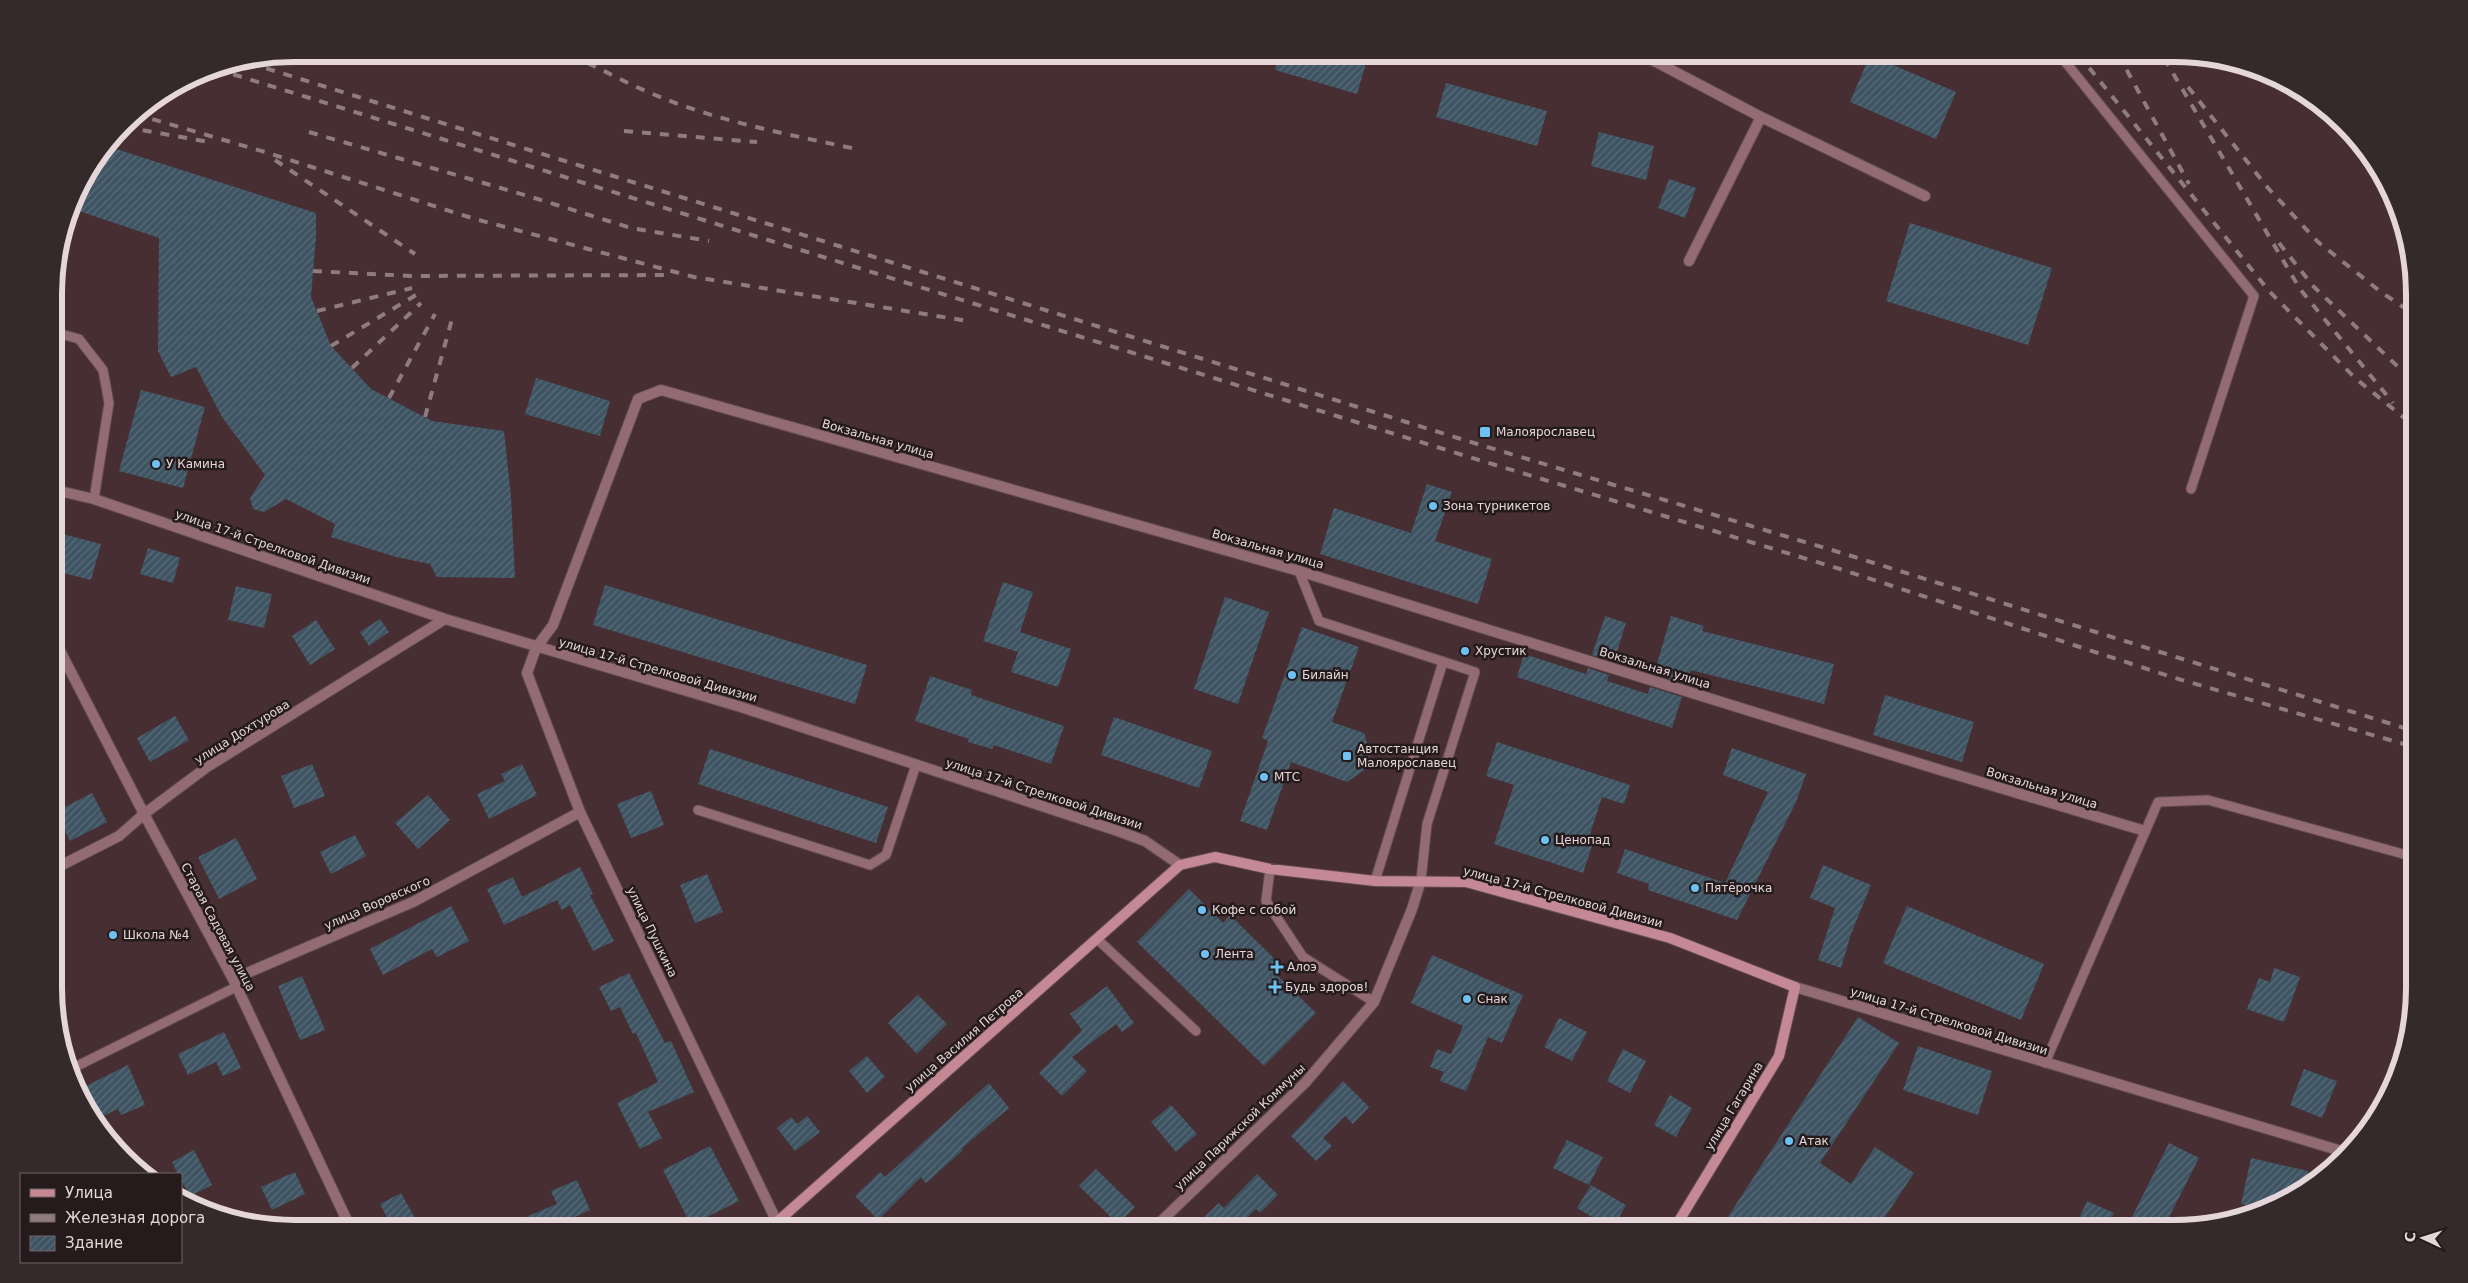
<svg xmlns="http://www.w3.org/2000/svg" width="2468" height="1283" font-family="'DejaVu Sans',sans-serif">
  <defs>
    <pattern id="building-hatch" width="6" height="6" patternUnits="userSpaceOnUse" patternTransform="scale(1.25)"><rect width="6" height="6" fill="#3e5462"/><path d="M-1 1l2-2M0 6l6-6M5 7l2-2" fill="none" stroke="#5a6c78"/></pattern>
  </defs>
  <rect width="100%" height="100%" fill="#462e33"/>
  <path fill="url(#building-hatch)" d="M 1280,54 L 1344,54 L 1367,60 L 1357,94 L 1275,70 Z
    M 1870,55 L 1956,92 L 1936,139 L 1850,102 Z
    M 1446,83 L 1547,111 L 1537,146 L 1436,117 Z
    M 1599,132 L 1654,146 L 1646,180 L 1591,166 Z
    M 110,147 L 316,213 L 316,236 L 311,297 L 331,346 L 371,389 L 432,421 L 504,431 L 511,497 L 515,578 L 437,577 L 430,564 L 396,557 L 331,537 L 335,524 L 286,499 L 264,512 L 253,509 L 250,498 L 265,475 L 222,417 L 196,367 L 171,377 L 158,351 L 159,238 L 73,209 L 79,188 Z
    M 1669,179 L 1696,188 L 1685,218 L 1658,208 Z
    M 1910,223 L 2052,268 L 2028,345 L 1886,301 Z
    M 536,378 L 610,401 L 600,436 L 525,414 Z
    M 141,390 L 205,407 L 183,488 L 119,471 Z
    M 1427,484 L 1452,492 L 1435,541 L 1492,559 L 1478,604 L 1320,554 L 1334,508 L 1411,533 Z
    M 55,532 L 101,544 L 91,580 L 55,571 Z
    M 148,548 L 180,558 L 173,583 L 140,574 Z
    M 1003,582 L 1033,592 L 1020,632 L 1071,649 L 1058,687 L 1011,672 L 1018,652 L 983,641 Z
    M 605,585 L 867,665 L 855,704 L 593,625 Z
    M 236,586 L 272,594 L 264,628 L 228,620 Z
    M 1225,597 L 1269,612 L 1238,704 L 1194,689 Z
    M 1605,616 L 1626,623 L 1614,661 L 1592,655 Z
    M 1671,616 L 1704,626 L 1702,631 L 1834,664 L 1824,704 L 1691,670 L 1686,684 L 1654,674 Z
    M 380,619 L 389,632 L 369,646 L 360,632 Z
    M 316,620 L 335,649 L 310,665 L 292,636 Z
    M 1302,627 L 1359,647 L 1332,722 L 1364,733 L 1373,764 L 1347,782 L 1291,762 L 1267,830 L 1240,821 L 1268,741 L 1262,738 Z
    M 1524,654 L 1586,674 L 1588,668 L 1609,675 L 1607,681 L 1648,694 L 1650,687 L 1682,697 L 1672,728 L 1517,677 Z
    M 930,676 L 972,690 L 971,695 L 1064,726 L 1051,764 L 994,745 L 992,749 L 968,742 L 969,739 L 915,721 Z
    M 1885,695 L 1974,722 L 1962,762 L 1873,735 Z
    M 175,716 L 189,740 L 150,762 L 137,738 Z
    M 1114,717 L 1212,751 L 1199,788 L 1101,755 Z
    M 1497,742 L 1630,785 L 1624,804 L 1602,797 L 1590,834 L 1596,835 L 1583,873 L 1494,844 L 1514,785 L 1486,776 Z
    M 1732,748 L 1806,774 L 1796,802 L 1737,920 L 1648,890 L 1649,884 L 1617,873 L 1625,849 L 1725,883 L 1768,792 L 1723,775 Z
    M 710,749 L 888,807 L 876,843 L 698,784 Z
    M 312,764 L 325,796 L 294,808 L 281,776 Z
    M 522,764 L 537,795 L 489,819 L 477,794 L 505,781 L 501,774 Z
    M 651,791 L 664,825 L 631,838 L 617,804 Z
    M 92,793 L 107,822 L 70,841 L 55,812 Z
    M 428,795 L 450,820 L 418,849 L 395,823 Z
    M 355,835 L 366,856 L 331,874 L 320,852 Z
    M 236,838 L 257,879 L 219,899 L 198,857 Z
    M 1823,865 L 1871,885 L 1851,934 L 1841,968 L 1818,960 L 1835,908 L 1810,898 Z
    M 580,867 L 593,894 L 590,895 L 614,941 L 593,951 L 570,905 L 562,910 L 557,900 L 504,925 L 487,889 L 513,877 L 522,897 Z
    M 707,874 L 723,912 L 695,923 L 680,885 Z
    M 1189,889 L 1223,923 L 1230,915 L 1283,967 L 1276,974 L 1316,1013 L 1264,1066 L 1137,942 Z
    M 451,906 L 469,941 L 437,957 L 432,949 L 383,975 L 370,949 Z
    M 1907,906 L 2044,964 L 2021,1020 L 1883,963 Z
    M 1432,955 L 1523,995 L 1502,1043 L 1488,1037 L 1466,1091 L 1440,1081 L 1444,1072 L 1430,1067 L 1437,1049 L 1451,1054 L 1463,1026 L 1411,1003 Z
    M 2274,968 L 2300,977 L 2284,1022 L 2247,1009 L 2259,978 L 2270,982 Z
    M 629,973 L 665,1043 L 671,1041 L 694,1092 L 648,1112 L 662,1138 L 640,1149 L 617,1103 L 658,1082 L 636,1033 L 633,1034 L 620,1007 L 611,1011 L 599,987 Z
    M 302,976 L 325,1030 L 300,1040 L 278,986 Z
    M 1107,986 L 1134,1023 L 1122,1032 L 1116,1024 L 1072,1057 L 1087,1071 L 1062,1096 L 1039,1073 L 1082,1030 L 1070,1014 Z
    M 918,995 L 947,1024 L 917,1054 L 888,1023 Z
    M 1858,1017 L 1899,1043 L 1820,1163 L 1851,1184 L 1875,1147 L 1914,1173 L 1877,1229 L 1720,1229 Z
    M 1559,1018 L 1587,1032 L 1572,1061 L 1544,1047 Z
    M 224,1032 L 241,1068 L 223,1076 L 216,1062 L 188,1075 L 178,1054 Z
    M 1918,1046 L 1992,1071 L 1978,1115 L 1903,1090 Z
    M 1623,1049 L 1646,1061 L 1630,1093 L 1607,1081 Z
    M 867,1056 L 885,1077 L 867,1093 L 849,1071 Z
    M 128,1065 L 145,1105 L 121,1115 L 118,1109 L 95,1120 L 78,1090 Z
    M 2304,1069 L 2337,1081 L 2322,1118 L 2290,1105 Z
    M 1343,1081 L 1369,1107 L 1353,1124 L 1345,1116 L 1323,1138 L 1332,1146 L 1316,1161 L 1291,1136 Z
    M 989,1083 L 1009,1108 L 961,1149 L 963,1150 L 926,1183 L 921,1177 L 878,1220 L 855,1196 L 880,1172 L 885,1177 Z
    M 1670,1095 L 1692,1108 L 1676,1137 L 1654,1125 Z
    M 1171,1105 L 1197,1134 L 1176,1152 L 1151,1122 Z
    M 807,1116 L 820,1132 L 795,1151 L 777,1128 L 791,1117 L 797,1124 Z
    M 1567,1140 L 1603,1157 L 1589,1185 L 1553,1168 Z
    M 2169,1143 L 2199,1158 L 2163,1229 L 2145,1229 L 2130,1221 Z
    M 710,1146 L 739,1201 L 691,1225 L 663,1170 Z
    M 194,1150 L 212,1185 L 190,1196 L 181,1180 L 181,1174 L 178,1174 L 172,1162 Z
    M 2251,1158 L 2308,1171 L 2304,1191 L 2266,1209 L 2241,1204 Z
    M 1096,1169 L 1135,1207 L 1118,1224 L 1079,1186 Z
    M 295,1172 L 305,1194 L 272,1210 L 261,1187 Z
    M 1257,1174 L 1278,1195 L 1260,1213 L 1256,1209 L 1235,1229 L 1192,1229 L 1219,1203 L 1224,1208 Z
    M 577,1180 L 590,1210 L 562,1223 L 565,1229 L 532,1229 L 526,1217 L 557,1204 L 551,1191 Z
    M 1591,1185 L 1626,1205 L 1612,1229 L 1577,1208 Z
    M 401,1193 L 418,1224 L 408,1229 L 393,1229 L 380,1204 Z
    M 2087,1201 L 2114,1213 L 2106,1229 L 2074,1229 Z"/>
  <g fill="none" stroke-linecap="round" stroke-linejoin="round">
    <g stroke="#634c51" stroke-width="11">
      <path id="lane" d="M 2059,54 L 2254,296 L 2191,489
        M 54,332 L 79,339 L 103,370 L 109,403 L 94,499
        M 1299,571 L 1319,621 L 1475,672 L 1427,824 L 1421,880
        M 698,810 L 870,865 L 886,855 L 916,765
        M 1270,869 L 1266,901 L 1303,957 L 1374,1002
        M 1375,881 L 1443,662
        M 1097,939 L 1196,1031
        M 2045,1063 L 2158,802 L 2208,800 L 2414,857
        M 69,1070 L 236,987"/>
    </g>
    <g stroke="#634c51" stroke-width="12">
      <path id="street" d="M 1641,54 L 1761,117 L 1689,261
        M 1761,117 L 1925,196
        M 55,490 L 94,499 L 445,619 L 741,707 L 1118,831 L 1145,841 L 1180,865
        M 55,641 L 144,814 L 233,979 L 351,1229
        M 56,868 L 119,836 L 144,814 L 207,767 L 445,619
        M 233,979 L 413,902 L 580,812
        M 1795,987 L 2348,1153
        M 773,1228 L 777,1222 L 580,812 L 527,673 L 536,648 L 553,625 L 638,399 L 661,390 L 1299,571 L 1937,769 L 2145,831
        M 1153,1229 L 1305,1083 L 1374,1002 L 1412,909 L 1421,880"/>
    </g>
    <g stroke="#634c51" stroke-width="12">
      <path id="secondary" d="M 761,1229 L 777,1222 L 1180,865 L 1215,857 L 1270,869 L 1375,881 L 1466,882 L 1670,938 L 1795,987 L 1779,1056 L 1674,1229"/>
    </g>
    <use href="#lane" stroke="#926b73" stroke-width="9"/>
    <use href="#street" stroke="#926b73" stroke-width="10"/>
    <use href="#secondary" stroke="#c58895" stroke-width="10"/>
    <path stroke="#8f7c80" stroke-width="4" stroke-dasharray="9 9" stroke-linecap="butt" d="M 572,54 C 584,62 599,68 612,75 C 693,117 768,130 856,149
      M 2078,54 L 2269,291 L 2355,378 L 2413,425
      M 2118,54 L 2189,184
      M 2164,58 L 2300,289 L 2393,403
      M 249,63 L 1474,443 L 1845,554 L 2414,731
      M 216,69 L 1469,457 L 1840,569 L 2175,678 L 2414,747
      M 2188,87 L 2268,188 L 2318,242 L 2381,292 L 2412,313
      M 135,114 L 265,152 L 475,219 L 694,277 L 968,321
      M 125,127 L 209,142
      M 624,131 L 757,142
      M 309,132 L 528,196 L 631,228 L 709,241
      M 275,160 L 415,254
      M 2279,243 L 2314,287 L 2413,381
      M 313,271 L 411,276 L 670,275
      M 317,311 L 412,288
      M 331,346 L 416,295
      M 352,368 L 421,303
      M 389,398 L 435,314
      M 425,417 L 452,319"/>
  </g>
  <g fill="#6dc2f3" stroke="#251a1c" stroke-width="2">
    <rect x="1479" y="426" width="12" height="12" rx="2.5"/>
    <circle cx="156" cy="464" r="5"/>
    <circle cx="1433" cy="506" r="5"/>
    <circle cx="1465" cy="651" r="5"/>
    <circle cx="1292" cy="675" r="5"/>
    <rect x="1342" y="751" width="10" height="10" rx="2.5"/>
    <circle cx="1264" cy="777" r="5"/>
    <circle cx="1545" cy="840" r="5"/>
    <circle cx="1695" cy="888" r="5"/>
    <circle cx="1202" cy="910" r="5"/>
    <circle cx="113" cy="935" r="5"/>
    <circle cx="1205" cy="954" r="5"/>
    <path d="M1274.5 959.5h5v5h5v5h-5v5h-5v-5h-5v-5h5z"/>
    <path d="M1272.5 979.5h5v5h5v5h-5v5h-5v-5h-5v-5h5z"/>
    <circle cx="1467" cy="999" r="5"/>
    <circle cx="1789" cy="1141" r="5"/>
  </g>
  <g text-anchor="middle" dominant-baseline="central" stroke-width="5" stroke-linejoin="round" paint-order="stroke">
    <g font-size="12" fill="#e5d6d9" stroke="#251a1c" text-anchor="start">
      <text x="1496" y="432">Малоярославец</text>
      <text x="166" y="464">У Камина</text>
      <text x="1443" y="506">Зона турникетов</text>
      <text x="1475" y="651">Хрустик</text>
      <text x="1302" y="675">Билайн</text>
      <text x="1357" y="749">Автостанция<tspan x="1357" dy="14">Малоярославец</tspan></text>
      <text x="1274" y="777">МТС</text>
      <text x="1555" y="840">Ценопад</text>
      <text x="1705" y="888">Пятёрочка</text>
      <text x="1212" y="910">Кофе с собой</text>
      <text x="123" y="935">Школа №4</text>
      <text x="1215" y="954">Лента</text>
      <text x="1287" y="967">Алоэ</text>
      <text x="1285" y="987">Будь здоров!</text>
      <text x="1477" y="999">Снак</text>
      <text x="1799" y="1141">Атак</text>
    </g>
    <g font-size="12" fill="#e5d6d9" stroke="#251a1c">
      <text transform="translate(878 439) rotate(16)">Вокзальная улица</text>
      <text transform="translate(273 547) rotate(19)">улица 17-й Стрелковой Дивизии</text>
      <text transform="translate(1268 549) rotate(16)">Вокзальная улица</text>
      <text transform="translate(1655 668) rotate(17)">Вокзальная улица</text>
      <text transform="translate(658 670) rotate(16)">улица 17-й Стрелковой Дивизии</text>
      <text transform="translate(242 732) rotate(-32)">улица Дохтурова</text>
      <text transform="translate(2042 788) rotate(17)">Вокзальная улица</text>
      <text transform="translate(1044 794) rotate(18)">улица 17-й Стрелковой Дивизии</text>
      <text transform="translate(1563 897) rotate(15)">улица 17-й Стрелковой Дивизии</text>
      <text transform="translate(377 903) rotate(-24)">улица Воровского</text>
      <text transform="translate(218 927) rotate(62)">Старая Садовая улица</text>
      <text transform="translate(652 932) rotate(64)">улица Пушкина</text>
      <text transform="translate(1949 1021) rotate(17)">улица 17-й Стрелковой Дивизии</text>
      <text transform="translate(964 1040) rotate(-41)">улица Василия Петрова</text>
      <text transform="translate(1734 1106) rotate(-59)">улица Гагарина</text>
      <text transform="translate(1240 1127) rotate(-44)">улица Парижской Коммуны</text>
    </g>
  </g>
  <path d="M0 0H2468V1283H0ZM294 62H2174A232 232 0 0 1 2406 294V988A232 232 0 0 1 2174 1220H294A232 232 0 0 1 62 988V294A232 232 0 0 1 294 62Z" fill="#34292b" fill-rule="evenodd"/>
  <path fill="none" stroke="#e5d6d9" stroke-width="6" d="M294 62H2174A232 232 0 0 1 2406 294V988A232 232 0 0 1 2174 1220H294A232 232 0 0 1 62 988V294A232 232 0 0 1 294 62Z"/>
  <rect x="20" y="1173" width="162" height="90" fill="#251a1c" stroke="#726568"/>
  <rect x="30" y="1189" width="25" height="8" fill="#c58895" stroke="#726568"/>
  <text x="65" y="1198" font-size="15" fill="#e5d6d9">Улица</text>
  <rect x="30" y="1214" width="25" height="8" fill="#8f7c80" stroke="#726568"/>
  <text x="65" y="1223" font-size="15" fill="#e5d6d9">Железная дорога</text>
  <rect x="30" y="1236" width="25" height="15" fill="url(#building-hatch)" stroke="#726568"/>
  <text x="65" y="1248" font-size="15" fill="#e5d6d9">Здание</text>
  <g transform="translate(2423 1238) rotate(274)" stroke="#251a1c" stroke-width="4" paint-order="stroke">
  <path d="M0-4L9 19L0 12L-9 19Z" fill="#e5d6d9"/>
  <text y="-8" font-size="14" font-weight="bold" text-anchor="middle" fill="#e5d6d9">С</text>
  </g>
</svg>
